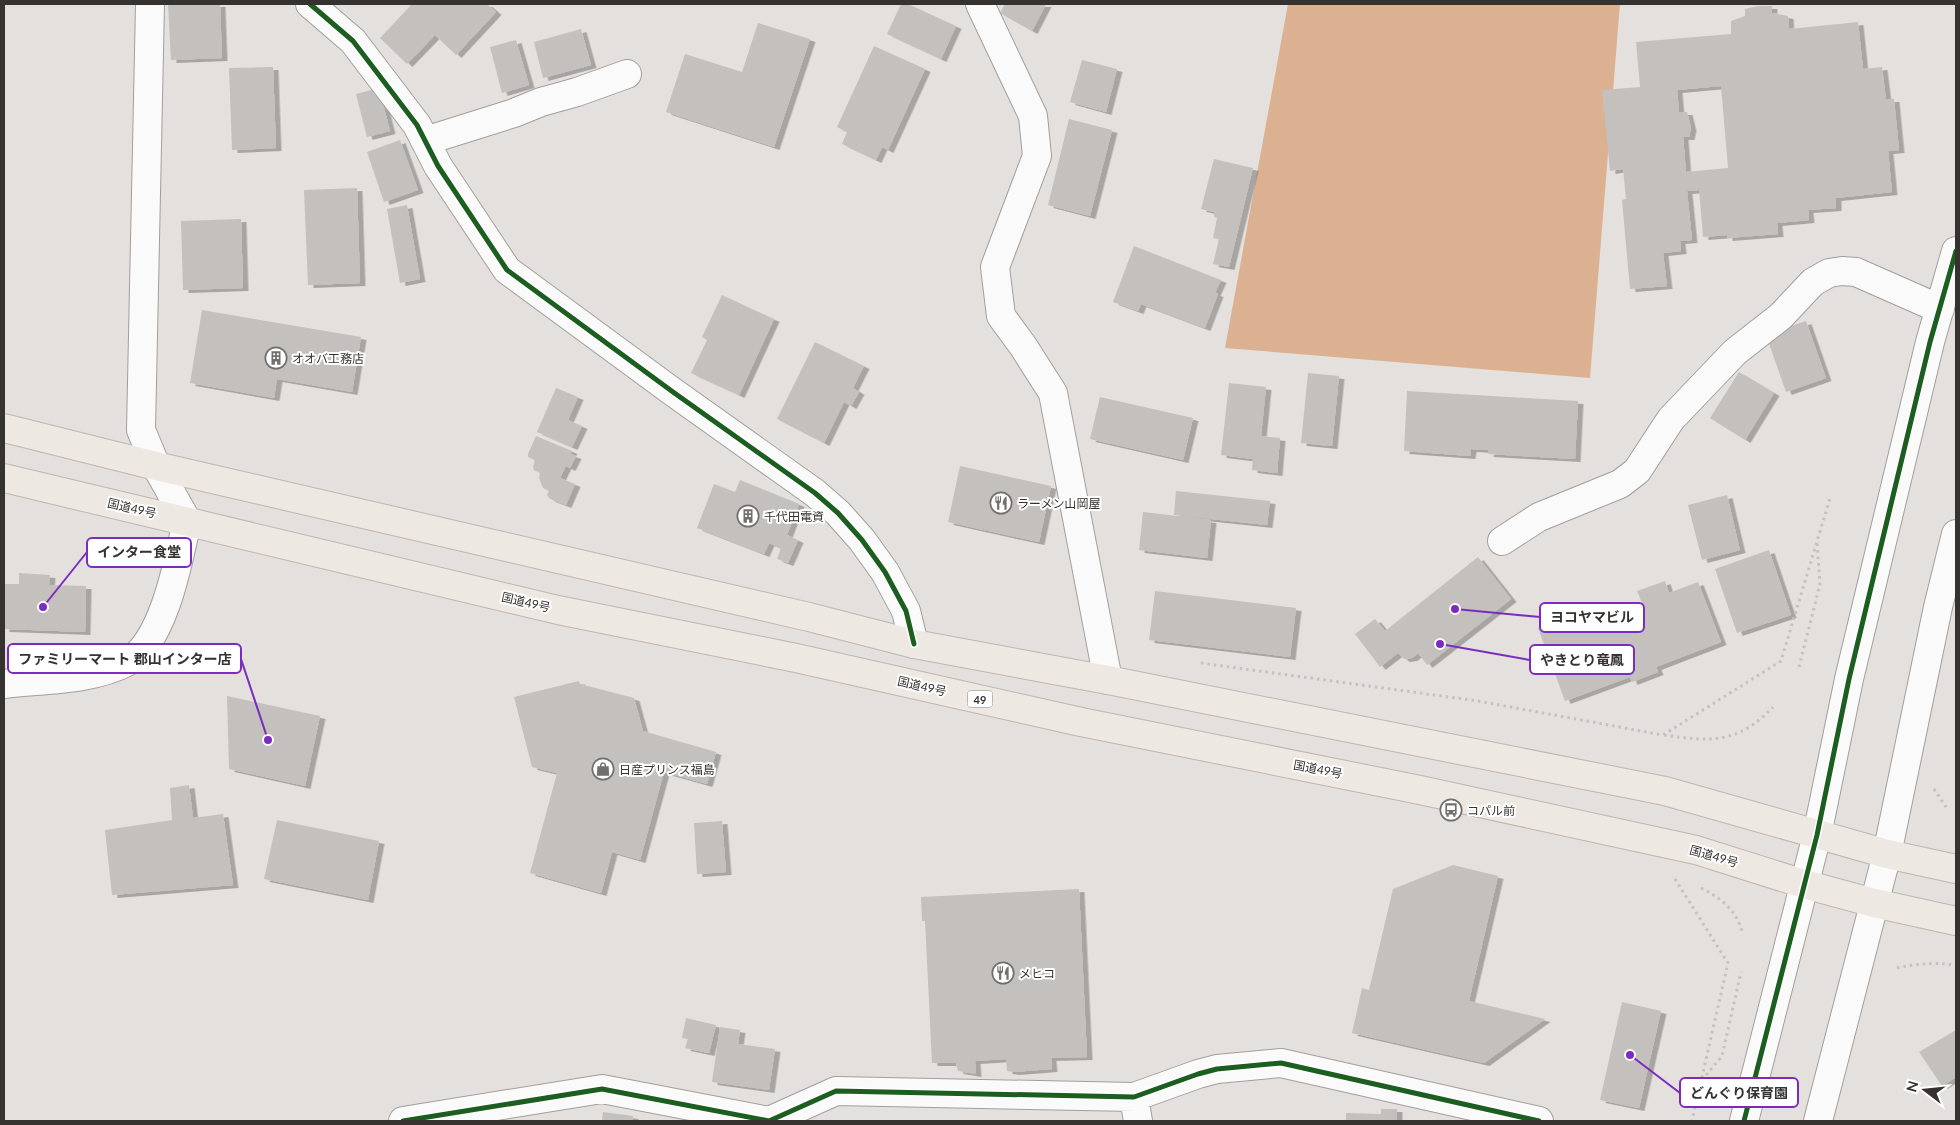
<svg xmlns="http://www.w3.org/2000/svg" width="1960" height="1125" font-family="Lato,'Noto Sans JP',sans-serif">
  <defs>
    <filter id="shadow"><feDropShadow dx="5.5" dy="3" stdDeviation="0" flood-color="#0004"/></filter>
  </defs>
  <rect width="100%" height="100%" fill="#e4e0dd"/>
  <path fill="#dbb191" d="M 1288,4 L 1620,4 L 1590,378 L 1225,348 Z"/>
  <path fill="#c3c0be" fill-rule="evenodd" filter="url(#shadow)" d="M 168,4 L 220,4 L 222,58 L 171,60 Z
    M 412,4 L 487,4 L 496,12 L 456,55 L 435,35 L 407,64 L 380,38 Z
    M 901,4 L 908,4 L 956,26 L 941,59 L 887,34 Z
    M 1005,4 L 1046,4 L 1032,31 L 1000,13 Z
    M 1758,6 L 1772,6 L 1772,13 L 1788,16 L 1789,29 L 1858,22 L 1863,69 L 1882,67 L 1886,99 L 1894,99 L 1899,150 L 1888,151 L 1892,192 L 1836,198 L 1836,208 L 1808,210 L 1809,220 L 1777,223 L 1778,234 L 1727,238 L 1727,235 L 1703,237 L 1699,190 L 1687,191 L 1692,240 L 1680,241 L 1681,251 L 1663,253 L 1667,286 L 1630,289 L 1622,200 L 1626,199 L 1623,169 L 1610,171 L 1602,90 L 1640,87 L 1636,42 L 1731,34 L 1731,21 L 1745,16 L 1745,9 ZM 1721,86 L 1728,168 L 1686,172 L 1683,137 L 1689,137 L 1691,128 L 1687,112 L 1679,112 L 1677,90 Z
    M 758,23 L 810,39 L 774,147 L 666,112 L 685,54 L 742,72 Z
    M 581,29 L 591,65 L 543,78 L 534,42 Z
    M 516,40 L 529,85 L 502,93 L 490,47 Z
    M 874,46 L 925,69 L 888,150 L 882,147 L 876,160 L 842,144 L 847,132 L 837,127 Z
    M 1082,60 L 1117,69 L 1106,112 L 1070,102 Z
    M 273,67 L 276,148 L 232,150 L 229,68 Z
    M 379,88 L 390,131 L 367,137 L 356,94 Z
    M 1069,119 L 1112,130 L 1090,216 L 1048,205 Z
    M 400,140 L 418,190 L 384,202 L 367,152 Z
    M 1214,159 L 1253,168 L 1229,267 L 1213,264 L 1219,239 L 1213,238 L 1217,218 L 1214,217 L 1214,212 L 1201,209 Z
    M 357,188 L 360,283 L 308,285 L 304,190 Z
    M 407,205 L 420,279 L 400,283 L 387,209 Z
    M 241,219 L 243,288 L 183,290 L 181,221 Z
    M 1134,246 L 1221,280 L 1215,293 L 1218,294 L 1205,328 L 1141,304 L 1138,311 L 1113,302 Z
    M 722,295 L 774,319 L 739,395 L 691,373 L 707,340 L 702,337 Z
    M 202,310 L 361,337 L 352,392 L 277,379 L 274,398 L 190,383 Z
    M 1806,321 L 1826,378 L 1786,392 L 1766,335 Z
    M 815,342 L 864,366 L 853,388 L 859,392 L 851,406 L 844,402 L 824,443 L 777,419 Z
    M 1739,372 L 1774,393 L 1745,440 L 1710,418 Z
    M 1308,373 L 1339,376 L 1332,446 L 1301,443 Z
    M 1229,383 L 1266,387 L 1261,436 L 1280,438 L 1277,473 L 1252,470 L 1253,459 L 1221,455 Z
    M 556,388 L 578,397 L 568,420 L 582,426 L 572,447 L 537,432 Z
    M 1407,391 L 1578,401 L 1575,459 L 1488,454 L 1489,450 L 1471,449 L 1470,456 L 1404,451 Z
    M 1100,397 L 1193,418 L 1183,460 L 1090,439 Z
    M 536,436 L 572,451 L 570,454 L 576,456 L 570,468 L 566,466 L 560,478 L 575,484 L 566,505 L 550,499 L 547,495 L 549,491 L 543,488 L 539,478 L 540,473 L 534,470 L 533,467 L 535,460 L 528,457 L 528,454 Z
    M 960,466 L 1051,486 L 1039,542 L 948,522 Z
    M 740,480 L 799,504 L 787,535 L 798,540 L 788,563 L 777,559 L 781,548 L 769,543 L 764,554 L 697,528 L 714,484 L 735,492 Z
    M 1176,491 L 1270,501 L 1267,525 L 1174,515 Z
    M 1727,495 L 1740,550 L 1702,560 L 1688,505 Z
    M 1143,512 L 1211,520 L 1207,558 L 1139,550 Z
    M 1769,550 L 1791,615 L 1737,633 L 1715,569 Z
    M 1478,557 L 1511,599 L 1427,665 L 1418,653 L 1412,658 L 1404,659 L 1398,653 L 1380,667 L 1355,634 L 1375,619 L 1385,631 Z
    M 19,573 L 50,575 L 49,585 L 86,586 L 85,632 L 4,629 L 5,584 L 19,584 Z
    M 1665,581 L 1669,593 L 1698,582 L 1721,642 L 1656,667 L 1658,672 L 1632,682 L 1630,677 L 1565,701 L 1538,628 L 1563,619 L 1568,631 L 1642,603 L 1637,591 Z
    M 1155,591 L 1296,608 L 1290,657 L 1149,640 Z
    M 579,681 L 580,684 L 634,698 L 643,731 L 716,752 L 707,784 L 664,772 L 640,860 L 612,852 L 601,893 L 530,873 L 557,773 L 532,767 L 514,697 Z
    M 227,696 L 320,716 L 305,786 L 229,769 Z
    M 189,785 L 193,818 L 223,814 L 233,885 L 112,895 L 105,830 L 172,820 L 170,788 Z
    M 277,820 L 379,841 L 368,900 L 264,879 Z
    M 722,821 L 726,872 L 697,874 L 694,823 Z
    M 1453,865 L 1498,876 L 1469,1001 L 1545,1019 L 1484,1063 L 1352,1033 L 1362,988 L 1369,990 L 1393,889 Z
    M 1079,889 L 1087,1057 L 1051,1058 L 1052,1069 L 1014,1072 L 1007,1071 L 1006,1059 L 975,1061 L 976,1074 L 958,1071 L 956,1063 L 932,1063 L 925,921 L 922,921 L 921,897 Z
    M 1622,1002 L 1661,1011 L 1639,1108 L 1600,1100 Z
    M 686,1018 L 716,1025 L 709,1053 L 685,1048 L 688,1039 L 682,1038 Z
    M 720,1027 L 740,1030 L 738,1044 L 775,1049 L 769,1090 L 712,1082 Z
    M 1956,1030 L 1956,1077 L 1942,1086 L 1919,1052 Z
    M 1381,1109 L 1397,1109 L 1397,1121 L 1346,1121 L 1346,1113 L 1381,1114 Z
    M 603,1112 L 633,1116 L 632,1121 L 602,1121 Z"/>
  <g fill="none" stroke-linecap="round" stroke-linejoin="round">
    <g stroke="#a19e9c" stroke-width="30">
      <path id="minor" d="M 310,4 L 353,41 L 417,125 L 438,166 L 507,270 L 673,392 L 815,493 L 838,513 L 862,540 L 885,572 L 906,611 L 914,644
        M 980,4 L 1033,116 L 1037,156 L 995,267 L 1001,316 L 1023,346 L 1053,393 L 1108,680
        M 425,141 L 514,113 L 541,102 L 577,92 L 627,74
        M 1502,541 L 1539,517 L 1620,484 L 1637,471 L 1671,419 L 1735,352 L 1781,316 L 1813,282 L 1829,273 L 1842,271 L 1856,272 L 1940,309
        M 4,684 C 44,679 90,681 127,662 C 164,643 179,558 187,521 L 156,466 L 141,430 L 150,4
        M 1134,1097 L 1138,1121
        M 403,1121 L 602,1089 L 769,1121 L 836,1091 L 1134,1097 L 1198,1074 L 1217,1069 L 1281,1063 L 1539,1121
        M 1744,1121 L 1817,835 L 1849,679 L 1930,342 L 1956,251
        M 1818,1121 L 1887,854 L 1938,607 L 1956,534"/>
    </g>
    <g stroke="#beb6af" stroke-width="30">
      <path id="highway" d="M 4,428 L 156,466 L 809,617 L 914,644 L 1108,680 L 1665,791 L 1887,854 L 1956,869
        M 4,478 L 558,610 L 796,658 L 1081,722 L 1420,790 L 1696,850 L 1804,884 L 1874,903 L 1956,921"/>
    </g>
    <path stroke="#c3c2c0" stroke-width="3" stroke-dasharray="2.5 4" stroke-linecap="butt" d="M 1201,663 L 1478,701 L 1663,735 L 1781,661 L 1830,498
      M 1799,667 L 1820,584 L 1817,543
      M 1664,735 C 1710,742 1738,744 1773,707
      M 1934,789 L 1946,807
      M 1675,879 L 1728,963 L 1692,1121
      M 1701,888 C 1721,898 1736,910 1742,931
      M 1897,968 C 1916,964 1934,962 1954,965
      M 1702,1080 L 1722,1056 L 1741,972"/>
    <use href="#minor" stroke="#fbfafa" stroke-width="28"/>
    <use href="#highway" stroke="#eee8e2" stroke-width="28"/>
    <g stroke="#fff" stroke-width="8">
      <path id="cycleway" d="M 310,4 L 353,41 L 417,125 L 438,166 L 507,270 L 673,392 L 815,493 L 838,513 L 862,540 L 885,572 L 906,611 L 914,644
        M 403,1121 L 602,1089 L 769,1121 L 836,1091 L 1134,1097 L 1198,1074 L 1217,1069 L 1281,1063 L 1539,1121
        M 1744,1121 L 1817,835 L 1849,679 L 1930,342 L 1956,251"/>
    </g>
    <use href="#cycleway" stroke="#1b5e20" stroke-width="5"/>
  </g>
  <defs>
    <g id="building-ring" transform="scale(1.125)"><circle r="9.5" fill="#fff" stroke="#726f6d" stroke-width="1.5"/><path d="M-4-6H4V6H1V3H-1V6H-4ZM-2.5-4.3h1.7v1.8h-1.7ZM.8-4.3h1.7v1.8H.8ZM-2.5-1h1.7V.8h-1.7ZM.8-1h1.7V.8H.8Z" fill="#726f6d"/></g>
    <g id="restaurant-ring" transform="scale(1.125)"><circle r="9.5" fill="#fff" stroke="#726f6d" stroke-width="1.5"/><path d="M-5-6h1v4h1v-4h1v4h1v-4h1v5L-1.5 .5V6h-2V.5L-5-1ZM5-6V6H3V1.5H1.5Q1.5-4 5-6Z" fill="#726f6d"/></g>
    <g id="shop-ring" transform="scale(1.125)"><circle r="9.5" fill="#fff" stroke="#726f6d" stroke-width="1.5"/><path d="M-5-2.5h2.3a2.7 3.5 0 0 1 5.4 0H5L5.5 6h-11ZM-1.5-2.5h3a1.5 2.3 0 0 0-3 0Z" fill="#726f6d"/></g>
    <g id="bus-ring" transform="scale(1.125)"><circle r="9.5" fill="#fff" stroke="#726f6d" stroke-width="1.5"/><path d="M-5-6H5V4H4V6H2V4H-2V6H-4V4H-5ZM-3.5-4V0h7V-4ZM-3.5 1.2v1.5H-2V1.2ZM2 1.2v1.5H3.5V1.2Z" fill="#726f6d"/></g>
  </defs>
  <g fill-rule="evenodd">
    <use href="#building-ring" x="276" y="358"/>
    <use href="#restaurant-ring" x="1001" y="503"/>
    <use href="#building-ring" x="748" y="516"/>
    <use href="#shop-ring" x="603" y="769"/>
    <use href="#bus-ring" x="1451" y="810"/>
    <use href="#restaurant-ring" x="1003" y="973"/>
  </g>
  <g text-anchor="middle" dominant-baseline="central" stroke-width="4" stroke-linejoin="round" paint-order="stroke">
    <rect fill="#fff" stroke="#72706e" stroke-width="1" x="967.5" y="690.5" width="25" height="17" rx="4"/>
    <g font-size="11" font-weight="bold" fill="#353230">
      <text x="980" y="699">49</text>
    </g>
    <g font-size="12" fill="#353230" stroke="#fff" text-anchor="start">
      <text x="292" y="358">オオバ工務店</text>
      <text x="1017" y="503">ラーメン山岡屋</text>
      <text x="764" y="516">千代田電資</text>
      <text x="619" y="769">日産プリンス福島</text>
      <text x="1467" y="810">コパル前</text>
      <text x="1019" y="973">メヒコ</text>
    </g>
    <g font-size="12" fill="#353230" stroke="#fff">
      <text transform="translate(132 508) rotate(13)">国道49号</text>
      <text transform="translate(526 602) rotate(13)">国道49号</text>
      <text transform="translate(922 686) rotate(13)">国道49号</text>
      <text transform="translate(1318 769) rotate(11)">国道49号</text>
      <text transform="translate(1714 856) rotate(16)">国道49号</text>
    </g>
  </g>
  <path fill="none" stroke="#7b2cbf" stroke-width="2" d="M43 607L87 552M1455 609L1540 617M268 740L241 659M1440 644L1530 660M1630 1055L1680 1093"/>
  <g fill="#7b2cbf" stroke="#fff" stroke-width="2">
    <circle cx="43" cy="607" r="5"/>
    <circle cx="1455" cy="609" r="5"/>
    <circle cx="268" cy="740" r="5"/>
    <circle cx="1440" cy="644" r="5"/>
    <circle cx="1630" cy="1055" r="5"/>
  </g>
  <g fill="#fff" stroke="#7b2cbf" stroke-width="2">
    <rect x="87" y="538" width="104" height="29" rx="5"/>
    <rect x="1540" y="603" width="104" height="29" rx="5"/>
    <rect x="8" y="644" width="233" height="29" rx="5"/>
    <rect x="1530" y="645" width="104" height="29" rx="5"/>
    <rect x="1680" y="1078" width="118" height="29" rx="5"/>
  </g>
  <g font-size="14" text-anchor="middle" font-weight="bold" fill="#353230">
    <text x="139" y="557">インター食堂</text>
    <text x="1592" y="622">ヨコヤマビル</text>
    <text x="125" y="664">ファミリーマート 郡山インター店</text>
    <text x="1582" y="665">やきとり竜鳳</text>
    <text x="1739" y="1098">どんぐり保育園</text>
  </g>
  <rect width="1960" height="1125" fill="none" stroke="#353230" stroke-width="10"/>
  <g transform="translate(1925 1090) rotate(286)" stroke="#ffffff" stroke-width="4" paint-order="stroke">
  <path d="M0-4L9 19L0 12L-9 19Z" fill="#353230"/>
  <text y="-8" font-size="14" font-weight="bold" text-anchor="middle" fill="#353230">N</text>
  </g>
</svg>
